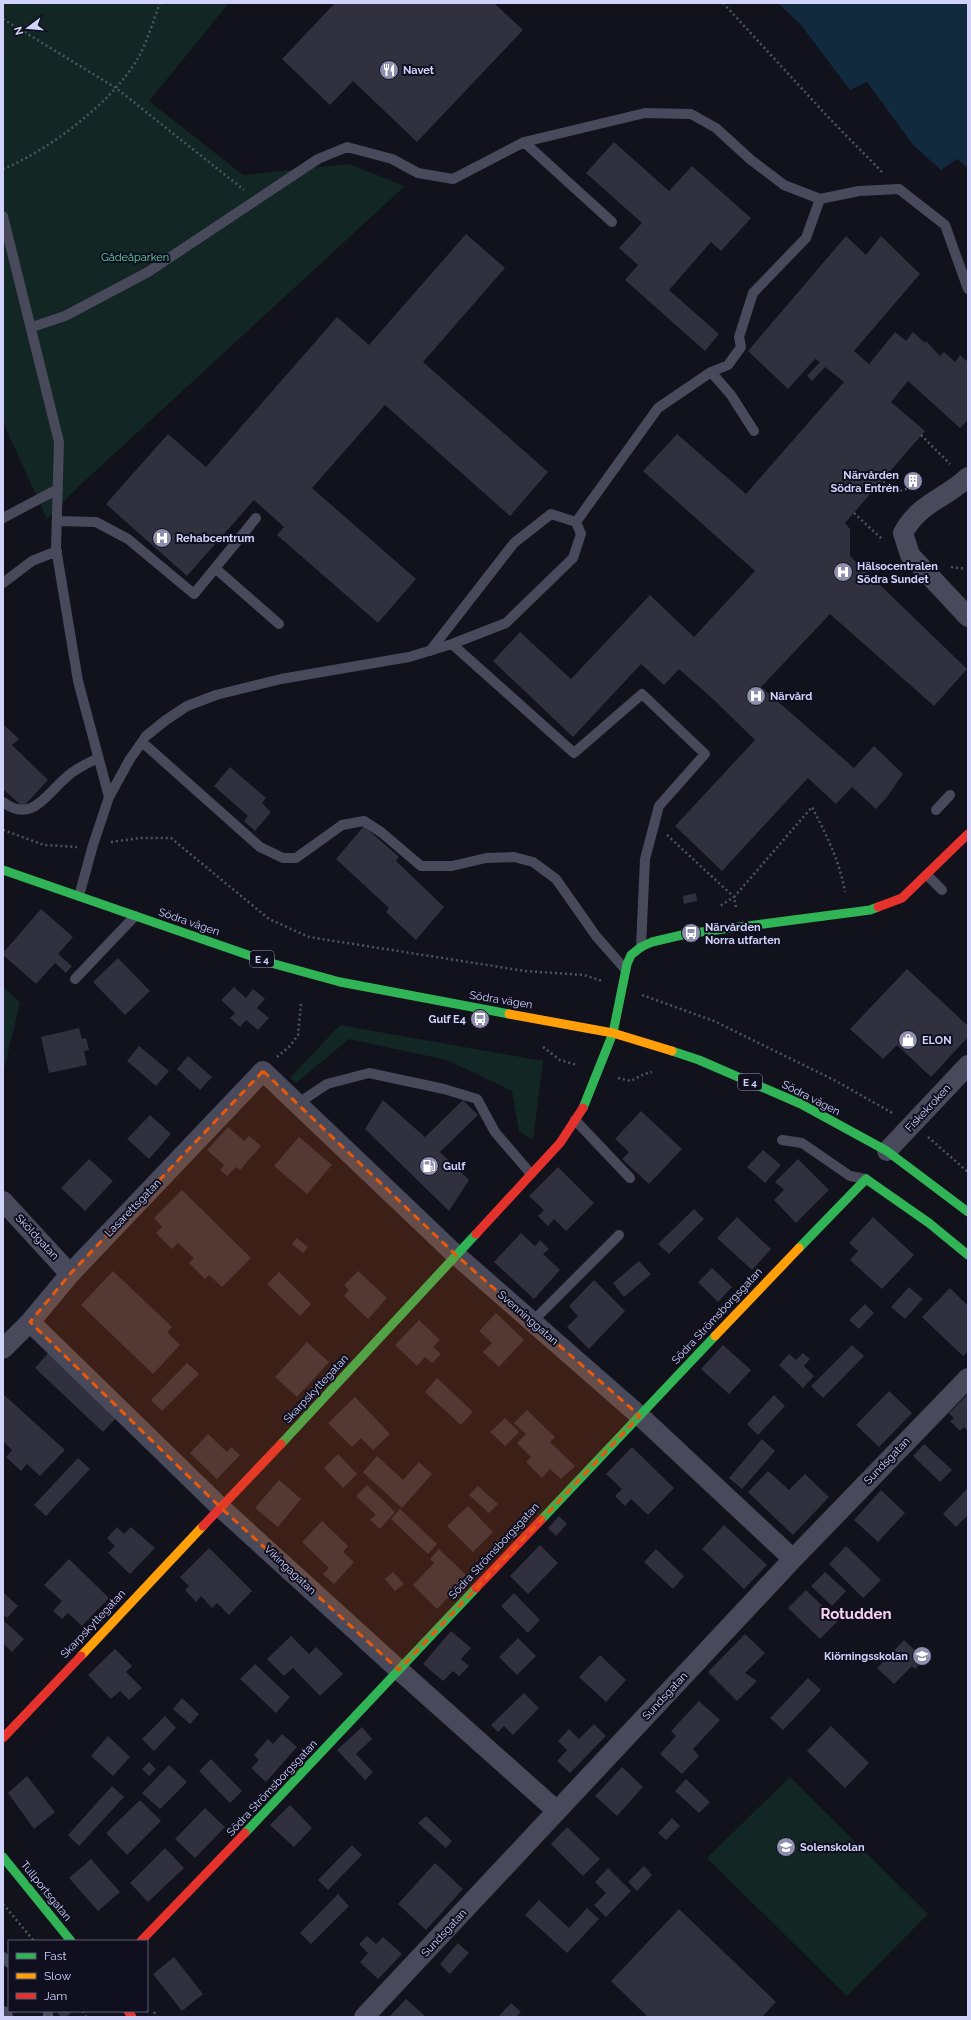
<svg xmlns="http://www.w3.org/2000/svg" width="971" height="2020" font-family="Raleway,sans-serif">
  <rect width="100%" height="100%" fill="#12121c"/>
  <path fill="#122623" d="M 3,3 L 229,3 L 149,101 L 243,175 L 349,164 L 405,186 L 77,488 L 47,519 L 3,422 Z
    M 3,986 L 20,1003 L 3,1073 Z
    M 340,1025 L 543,1061 L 533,1140 L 519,1131 L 512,1091 L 447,1060 L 349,1039 L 296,1083 L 290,1078 Z
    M 790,1777 L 928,1914 L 847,1996 L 707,1858 Z"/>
  <path fill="#112a3e" d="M 778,3 L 968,3 L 968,168 L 957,159 L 941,170 L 914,146 L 867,82 L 850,90 L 801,25 Z"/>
  <path fill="#30303e" d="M 335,3 L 494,3 L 523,30 L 417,142 L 353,81 L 330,105 L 282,59 Z
    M 614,142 L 669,191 L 692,166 L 751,218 L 721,251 L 711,242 L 669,290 L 719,334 L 705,351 L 625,280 L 638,265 L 619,248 L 642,223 L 586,173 Z
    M 466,234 L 505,268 L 423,362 L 548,472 L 510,516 L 385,405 L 312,488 L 416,579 L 378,623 L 277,535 L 284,527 L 254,500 L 187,576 L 106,504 L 168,434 L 206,467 L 337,317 L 369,345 Z
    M 846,236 L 866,255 L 881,236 L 920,274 L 854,351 L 869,364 L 895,332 L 906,341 L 913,332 L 925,343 L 926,341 L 940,356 L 944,352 L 955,362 L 960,355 L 968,362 L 968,420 L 960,428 L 908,381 L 891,402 L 925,431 L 845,523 L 850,529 L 850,556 L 967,669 L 934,706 L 830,614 L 761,687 L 854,768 L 874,746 L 903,774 L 887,797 L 876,809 L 852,787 L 836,804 L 808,778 L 722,871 L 675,826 L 755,740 L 714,700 L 679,669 L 664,685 L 641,664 L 573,737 L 493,661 L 520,632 L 571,679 L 650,595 L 694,637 L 755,571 L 643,471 L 677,434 L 746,494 L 844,382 L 825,367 L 812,381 L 807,376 L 820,362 L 815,359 L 788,389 L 748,351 Z
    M 919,475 L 922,482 L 907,487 L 905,479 Z
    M 3,724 L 19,739 L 12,745 L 48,780 L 23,807 L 3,789 Z
    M 230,767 L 266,798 L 262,803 L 271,812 L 255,831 L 244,821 L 248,816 L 214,786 Z
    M 364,826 L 399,857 L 396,861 L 444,907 L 416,940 L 386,912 L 389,908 L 336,859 Z
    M 696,893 L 697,901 L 684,904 L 683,896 Z
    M 41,909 L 73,937 L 58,954 L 72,966 L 66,973 L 55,963 L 36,984 L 3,955 L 3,953 Z
    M 118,958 L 150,991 L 125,1015 L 93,982 Z
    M 907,969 L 968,1026 L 968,1037 L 931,1077 L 897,1045 L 883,1059 L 850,1029 Z
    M 234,987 L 246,998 L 253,989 L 265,999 L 257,1008 L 269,1018 L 258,1030 L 246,1020 L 240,1027 L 230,1018 L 235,1013 L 221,1000 Z
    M 79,1028 L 82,1039 L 86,1038 L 89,1050 L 84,1051 L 87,1065 L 49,1073 L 41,1037 Z
    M 139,1046 L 169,1071 L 156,1086 L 127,1061 Z
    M 188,1056 L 212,1077 L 200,1090 L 177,1069 Z
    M 383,1100 L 425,1137 L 463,1100 L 478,1115 L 440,1152 L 469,1180 L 449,1211 L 365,1129 Z
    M 641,1111 L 682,1149 L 649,1184 L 622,1159 L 629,1152 L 615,1139 Z
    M 150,1115 L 171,1134 L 149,1159 L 127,1139 Z
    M 228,1127 L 244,1141 L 249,1136 L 261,1146 L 240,1170 L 236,1167 L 227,1176 L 220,1170 L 224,1165 L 207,1150 Z
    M 299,1137 L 332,1165 L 307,1194 L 274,1166 Z
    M 763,1150 L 781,1165 L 765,1183 L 747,1167 Z
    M 89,1159 L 113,1181 L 85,1211 L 61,1188 Z
    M 798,1159 L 829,1190 L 796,1223 L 774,1200 L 784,1190 L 775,1182 Z
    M 558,1167 L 594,1203 L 566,1231 L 554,1219 L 548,1226 L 538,1216 L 544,1210 L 529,1196 Z
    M 182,1190 L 251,1258 L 222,1287 L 209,1275 L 205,1279 L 189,1263 L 194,1258 L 178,1243 L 172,1249 L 156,1233 L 162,1227 L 154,1218 Z
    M 694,1209 L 704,1219 L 669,1254 L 658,1244 Z
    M 737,1217 L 771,1249 L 752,1270 L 717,1238 Z
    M 873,1217 L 914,1255 L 882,1289 L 850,1260 L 858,1251 L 849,1243 Z
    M 521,1233 L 535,1246 L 540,1240 L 549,1249 L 543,1254 L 560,1270 L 534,1299 L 494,1262 Z
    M 297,1238 L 308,1247 L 303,1253 L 292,1244 Z
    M 639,1261 L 651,1274 L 624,1297 L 613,1283 Z
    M 712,1268 L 732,1287 L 718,1302 L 698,1282 Z
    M 113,1271 L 172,1327 L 167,1332 L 180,1345 L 153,1374 L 81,1305 Z
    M 358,1271 L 387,1298 L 368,1319 L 344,1296 L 349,1290 L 344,1285 Z
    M 279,1272 L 311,1304 L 300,1316 L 267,1284 Z
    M 594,1280 L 625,1311 L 589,1349 L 567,1327 L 578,1316 L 569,1306 Z
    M 909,1287 L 923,1299 L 905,1319 L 891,1307 Z
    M 950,1288 L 968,1306 L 968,1351 L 963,1356 L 922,1317 Z
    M 865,1304 L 874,1313 L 859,1329 L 849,1320 Z
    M 496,1313 L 524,1340 L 499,1367 L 483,1352 L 492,1343 L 479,1331 Z
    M 419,1320 L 440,1340 L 433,1347 L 441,1354 L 432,1363 L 425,1357 L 417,1366 L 395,1345 Z
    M 307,1342 L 329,1362 L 297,1397 L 275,1377 Z
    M 723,1345 L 751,1370 L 729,1394 L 701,1369 Z
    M 852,1345 L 864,1356 L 823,1398 L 811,1386 Z
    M 48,1353 L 117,1417 L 103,1432 L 35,1368 Z
    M 803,1353 L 810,1359 L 804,1366 L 814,1376 L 803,1388 L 779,1365 L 789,1354 L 796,1360 Z
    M 187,1363 L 199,1374 L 162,1411 L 151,1400 Z
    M 437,1378 L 473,1412 L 461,1425 L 425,1392 Z
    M 889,1391 L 912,1413 L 879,1447 L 856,1425 Z
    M 3,1394 L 65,1450 L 40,1476 L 27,1464 L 21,1471 L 6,1457 L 12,1450 L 3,1441 Z
    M 968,1394 L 968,1431 L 964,1427 L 960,1431 L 950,1421 L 954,1418 L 949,1413 Z
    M 774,1395 L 785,1406 L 758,1435 L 747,1424 Z
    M 355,1397 L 390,1434 L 373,1450 L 361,1438 L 352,1447 L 328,1423 Z
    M 527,1410 L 555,1437 L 550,1442 L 575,1466 L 561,1479 L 550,1469 L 542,1478 L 526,1462 L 531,1457 L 517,1443 L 526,1434 L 514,1423 Z
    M 505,1418 L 519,1432 L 505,1446 L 490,1432 Z
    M 208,1434 L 227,1452 L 231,1447 L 240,1455 L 217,1479 L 190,1453 Z
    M 762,1439 L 775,1451 L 742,1489 L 729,1478 Z
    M 924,1444 L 952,1470 L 940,1482 L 913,1456 Z
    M 632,1447 L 674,1488 L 648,1515 L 631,1499 L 625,1506 L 615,1496 L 622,1489 L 606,1474 Z
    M 338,1454 L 357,1474 L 343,1488 L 324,1468 Z
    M 377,1456 L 403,1480 L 419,1462 L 432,1474 L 402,1508 L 363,1472 Z
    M 78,1458 L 90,1469 L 46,1516 L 34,1505 Z
    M 768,1471 L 789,1490 L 805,1474 L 829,1497 L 793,1535 L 748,1492 Z
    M 279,1480 L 301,1499 L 278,1527 L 255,1508 Z
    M 367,1485 L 395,1512 L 380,1529 L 370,1520 L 376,1515 L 356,1496 Z
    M 478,1486 L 498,1504 L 489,1513 L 469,1495 Z
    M 968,1488 L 968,1515 L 956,1527 L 943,1514 Z
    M 881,1490 L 905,1513 L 878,1542 L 854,1520 Z
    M 468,1506 L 493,1532 L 473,1552 L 447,1526 Z
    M 400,1509 L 437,1544 L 428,1554 L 391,1519 Z
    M 559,1516 L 567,1524 L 556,1536 L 548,1528 Z
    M 322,1521 L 348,1546 L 343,1552 L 354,1562 L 334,1584 L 323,1574 L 329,1568 L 302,1542 Z
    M 724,1525 L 767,1565 L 744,1589 L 702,1549 Z
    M 117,1527 L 124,1534 L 131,1527 L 155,1548 L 130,1574 L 108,1553 L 115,1546 L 107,1538 Z
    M 540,1545 L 558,1563 L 528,1594 L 510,1576 Z
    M 846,1546 L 881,1580 L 863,1598 L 829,1564 Z
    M 209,1548 L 252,1591 L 229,1615 L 217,1603 L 212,1608 L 201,1596 L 196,1602 L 185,1590 L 189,1586 L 180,1577 Z
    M 439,1549 L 468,1577 L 437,1609 L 413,1585 L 434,1563 L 430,1559 Z
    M 656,1549 L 684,1576 L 673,1589 L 644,1562 Z
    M 69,1559 L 109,1598 L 82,1626 L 68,1613 L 62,1619 L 53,1611 L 62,1601 L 44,1585 Z
    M 393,1572 L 404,1584 L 395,1591 L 385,1579 Z
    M 825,1572 L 846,1591 L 832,1606 L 811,1586 Z
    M 806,1590 L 838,1621 L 820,1639 L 788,1608 Z
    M 3,1592 L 18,1606 L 7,1618 L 3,1614 Z
    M 514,1593 L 540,1620 L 528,1633 L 501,1606 Z
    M 3,1620 L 24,1639 L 12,1652 L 3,1643 Z
    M 451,1631 L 471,1648 L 461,1659 L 469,1666 L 459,1676 L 453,1671 L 443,1681 L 423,1664 Z
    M 745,1634 L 765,1653 L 745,1673 L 757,1681 L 737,1701 L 708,1672 Z
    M 291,1636 L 309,1654 L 316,1647 L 343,1674 L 320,1696 L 293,1668 L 284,1676 L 267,1659 Z
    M 518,1638 L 536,1656 L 517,1675 L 499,1657 Z
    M 904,1640 L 924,1659 L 915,1669 L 912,1666 L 894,1684 L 877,1668 Z
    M 115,1649 L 132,1666 L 126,1672 L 142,1688 L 129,1700 L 120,1691 L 111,1699 L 88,1675 Z
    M 600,1655 L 626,1680 L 606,1702 L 579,1677 Z
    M 255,1664 L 290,1697 L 276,1713 L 240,1679 Z
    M 808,1678 L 821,1690 L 783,1730 L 770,1718 Z
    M 524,1693 L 539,1708 L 513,1735 L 504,1726 L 498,1732 L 491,1725 Z
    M 182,1698 L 199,1714 L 190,1724 L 173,1709 Z
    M 699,1701 L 720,1720 L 693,1749 L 699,1756 L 682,1774 L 660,1754 L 676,1736 L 671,1731 Z
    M 165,1716 L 176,1728 L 154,1751 L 142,1739 Z
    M 594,1724 L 606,1736 L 570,1773 L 557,1761 L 567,1750 L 558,1741 L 569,1729 L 579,1739 Z
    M 831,1726 L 869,1763 L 845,1788 L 807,1751 Z
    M 362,1727 L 372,1739 L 356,1754 L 373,1772 L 365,1780 L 337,1750 Z
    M 282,1734 L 297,1747 L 266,1782 L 251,1768 L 259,1760 L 254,1755 L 268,1739 L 273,1744 Z
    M 108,1736 L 130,1757 L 113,1776 L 91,1756 Z
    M 211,1759 L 242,1791 L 230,1803 L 199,1771 Z
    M 149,1762 L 156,1769 L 149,1776 L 142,1769 Z
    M 169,1765 L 187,1782 L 160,1809 L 142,1793 Z
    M 622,1767 L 643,1787 L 617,1816 L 595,1796 Z
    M 27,1776 L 55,1812 L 34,1829 L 8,1793 Z
    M 686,1779 L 710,1802 L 699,1813 L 675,1791 Z
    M 112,1786 L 124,1797 L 79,1846 L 68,1835 Z
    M 140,1800 L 161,1821 L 127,1855 L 106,1833 Z
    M 290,1805 L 312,1828 L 294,1847 L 270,1825 Z
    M 205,1808 L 225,1827 L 195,1858 L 175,1839 Z
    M 426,1816 L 452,1841 L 446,1848 L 418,1823 Z
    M 672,1818 L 680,1826 L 666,1840 L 658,1833 Z
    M 567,1827 L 600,1859 L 583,1876 L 551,1844 Z
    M 352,1845 L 362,1855 L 328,1890 L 318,1880 Z
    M 165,1848 L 184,1868 L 148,1902 L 130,1883 Z
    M 91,1859 L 120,1892 L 98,1911 L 69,1878 Z
    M 435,1863 L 463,1889 L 426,1930 L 398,1904 Z
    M 644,1866 L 652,1875 L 637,1891 L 628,1882 Z
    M 608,1868 L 631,1891 L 606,1917 L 594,1905 L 606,1893 L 595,1882 Z
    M 338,1894 L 349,1906 L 311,1944 L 300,1933 Z
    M 539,1900 L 569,1928 L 587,1908 L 599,1919 L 567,1953 L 525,1915 Z
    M 679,1909 L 776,2002 L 762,2017 L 648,2017 L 611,1981 Z
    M 367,1936 L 376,1944 L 383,1937 L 402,1954 L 378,1979 L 360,1962 L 368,1953 L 359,1944 Z
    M 458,1943 L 469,1953 L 450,1974 L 440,1964 Z
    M 174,1957 L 203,1994 L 182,2011 L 153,1974 Z
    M 406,1999 L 426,2017 L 389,2017 Z
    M 511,2003 L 521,2012 L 516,2017 L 498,2017 Z
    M 56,2011 L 71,2011 L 72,2012 L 66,2017 L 61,2017 Z"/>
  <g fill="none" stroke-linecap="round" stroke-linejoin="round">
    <path stroke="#49585f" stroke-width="2.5" stroke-dasharray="2 3" stroke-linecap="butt" d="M 723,3 L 829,118 L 884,174
      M 3,19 L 116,88 L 244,190
      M 3,169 C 48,151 112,102 137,60 C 147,43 153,21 160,3
      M 921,435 L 950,464
      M 883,481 L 899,491 L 919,485
      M 854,513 L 882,539
      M 951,567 L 966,569
      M 3,830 L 44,845 L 77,847
      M 667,835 L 734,897 L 720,906
      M 111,842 L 140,838 L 171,838 L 269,919 L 309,937 L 525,971 L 584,975 L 602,981
      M 736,907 L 734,897 L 812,807 C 826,834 840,862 845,892
      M 642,995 L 714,1021 L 836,1081 L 894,1114
      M 543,1047 L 560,1060 L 577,1065
      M 277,1057 L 290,1046 L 298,1035 L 301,1003
      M 618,1078 L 631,1081 L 644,1074 L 652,1072
      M 928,1137 L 968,1172
      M 3,1904 L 34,1941
      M 83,2011 L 86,2017
      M 154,2012 L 157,2017"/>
    <path stroke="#484a5b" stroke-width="10" d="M 524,142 L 612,222
      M 3,216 L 59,442 L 56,548 L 78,681 L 109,797
      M 32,327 L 65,316 L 148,272 L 318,159 L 347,147 L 392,159 L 418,173 L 453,179 L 524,142 L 645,113 L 691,114 L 716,128 L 751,160 L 784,185 L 820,199
      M 711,372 L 731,395 L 754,431
      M 3,518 L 58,489
      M 57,521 L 96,522 L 128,539 L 194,594 L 256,518
      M 576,522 L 658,408 L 711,372 L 728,365 L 741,347 L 739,337 L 753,293 L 806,238 L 820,199 L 859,191 L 899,189 L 945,225 L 968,289
      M 215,568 L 279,624
      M 3,583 L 32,561 L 57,551
      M 452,644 L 574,753 L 642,694 L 705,754 L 659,806 L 645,859 L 641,947
      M 142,742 L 260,847 L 283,858 L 296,858 L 342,825 L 364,821 L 381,832 L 421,866 L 452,866 L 486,858 L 514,857 L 533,862 L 556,879 L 596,936 L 625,969
      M 3,802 C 33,825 48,791 69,775 C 77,768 88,763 98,758
      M 936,810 L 950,795
      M 927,875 L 942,890
      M 79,896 L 93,845 L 109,797 L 130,759 L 146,736 L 166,720 L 187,706 L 216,695 L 281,679 L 409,657 L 452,644 L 506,623 L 573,558 L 581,534 L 576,522 L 551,514 L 514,543 L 430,651
      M 75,979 L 135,916
      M 297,1104 L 327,1084 L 369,1073 L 444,1089 L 477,1099 L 495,1132 L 531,1174
      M 575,1120 L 630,1178
      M 782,1140 L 802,1143 L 850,1176 L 866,1179
      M 532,1322 L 619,1235
      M 3,1957 L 9,1963
      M 48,2011 L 48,2017"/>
    <path stroke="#484a5b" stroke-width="20" d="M 968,477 C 945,499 920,502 903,533 L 910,555 L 968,617
      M 887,1151 L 968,1065
      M 3,1201 L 70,1274
      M 30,1322 L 220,1507 L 399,1670 L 557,1811
      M 3,1349 L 30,1322 L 70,1274 L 263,1071 L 456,1255 L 640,1416 L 793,1559
      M 3,2016 L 3,2017
      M 364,2017 L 793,1559 L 968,1378"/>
    <path stroke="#30b455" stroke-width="9" d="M 3,870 L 271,963 L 340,982 L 509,1014
      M 672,1051 L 699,1060 L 801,1104 L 887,1151 L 968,1212
      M 583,1108 L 613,1033 L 627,964 L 631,955 L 641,947 L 652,942 L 686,934 L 870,910 L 878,907
      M 799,1248 L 866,1179 L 929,1223 L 968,1255
      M 281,1444 L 476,1234
      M 541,1520 L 715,1336
      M 245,1833 L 476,1588
      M 3,1857 L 71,1941"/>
    <path stroke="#ff9f0a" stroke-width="9" d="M 509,1014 L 613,1033 L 672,1051
      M 715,1336 L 799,1248
      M 81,1656 L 203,1526"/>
    <path stroke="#e5322d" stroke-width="9" d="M 878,907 L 902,898 L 968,834
      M 476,1234 L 560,1143 L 583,1108
      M 203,1526 L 281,1444
      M 476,1588 L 541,1520
      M 3,1738 L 81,1656
      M 141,1941 L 245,1833
      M 128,2011 L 132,2017"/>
  </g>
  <path fill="#e8590c" fill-opacity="0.2" stroke="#e8590c" stroke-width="3" stroke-dasharray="8 5" stroke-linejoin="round" d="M 263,1071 L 456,1255 L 640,1416 L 399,1670 L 220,1507 L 30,1322 L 70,1274 Z"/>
  <defs>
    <g id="restaurant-disc" transform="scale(1)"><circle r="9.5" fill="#8e8fad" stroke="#0f0f1f"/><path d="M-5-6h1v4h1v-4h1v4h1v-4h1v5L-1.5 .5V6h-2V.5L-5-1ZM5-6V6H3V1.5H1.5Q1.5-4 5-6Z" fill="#fff"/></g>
    <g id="building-disc" transform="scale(1)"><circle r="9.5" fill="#8e8fad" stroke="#0f0f1f"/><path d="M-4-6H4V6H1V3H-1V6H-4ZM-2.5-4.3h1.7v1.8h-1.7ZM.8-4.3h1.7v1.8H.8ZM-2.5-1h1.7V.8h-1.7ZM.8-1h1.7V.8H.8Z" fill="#fff"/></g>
    <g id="hospital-disc" transform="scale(1)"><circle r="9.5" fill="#8e8fad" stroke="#0f0f1f"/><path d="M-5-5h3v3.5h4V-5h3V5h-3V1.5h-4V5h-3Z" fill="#fff"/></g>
    <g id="bus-disc" transform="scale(1)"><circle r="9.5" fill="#8e8fad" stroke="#0f0f1f"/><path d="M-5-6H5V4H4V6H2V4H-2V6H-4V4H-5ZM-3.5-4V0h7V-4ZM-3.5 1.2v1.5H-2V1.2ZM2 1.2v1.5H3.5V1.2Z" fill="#fff"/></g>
    <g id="shop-disc" transform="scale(1)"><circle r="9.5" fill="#8e8fad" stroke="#0f0f1f"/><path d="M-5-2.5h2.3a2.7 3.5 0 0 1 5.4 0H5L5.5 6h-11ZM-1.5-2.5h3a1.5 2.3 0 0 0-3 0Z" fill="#fff"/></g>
    <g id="fuel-disc" transform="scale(1)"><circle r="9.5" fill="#8e8fad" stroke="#0f0f1f"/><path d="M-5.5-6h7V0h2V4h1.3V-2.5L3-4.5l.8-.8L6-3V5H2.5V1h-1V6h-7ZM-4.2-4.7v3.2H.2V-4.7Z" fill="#fff"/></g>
    <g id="school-disc" transform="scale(1)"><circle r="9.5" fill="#8e8fad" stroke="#0f0f1f"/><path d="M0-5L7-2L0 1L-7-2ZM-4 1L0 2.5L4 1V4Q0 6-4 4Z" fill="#fff"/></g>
  </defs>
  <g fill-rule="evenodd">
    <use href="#restaurant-disc" x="389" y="70"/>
    <use href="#building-disc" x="913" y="481"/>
    <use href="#hospital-disc" x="162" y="538"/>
    <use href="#hospital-disc" x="843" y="572"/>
    <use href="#hospital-disc" x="756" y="696"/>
    <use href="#bus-disc" x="691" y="933"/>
    <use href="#bus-disc" x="480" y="1019"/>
    <use href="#shop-disc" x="908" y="1040"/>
    <use href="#fuel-disc" x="429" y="1166"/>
    <use href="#school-disc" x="922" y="1656"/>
    <use href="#school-disc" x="786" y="1847"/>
  </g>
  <g text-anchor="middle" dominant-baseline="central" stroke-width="4" stroke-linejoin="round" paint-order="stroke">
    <g fill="#0f0f1f" stroke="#9798b9" stroke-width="1">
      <rect x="250" y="951" width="24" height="16" rx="3"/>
      <rect x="738" y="1074" width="24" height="16" rx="3"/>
    </g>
    <g font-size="10" font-weight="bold" fill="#d1d3fb">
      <text x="262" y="959">E 4</text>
      <text x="750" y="1082">E 4</text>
    </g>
    <g font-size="11" font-weight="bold" fill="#d1d3fb" stroke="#0f0f1f" text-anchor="start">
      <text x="403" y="70">Navet</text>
      <text x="899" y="475" text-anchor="end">Närvården<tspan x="899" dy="13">Södra Entrén</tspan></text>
      <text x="176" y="538">Rehabcentrum</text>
      <text x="857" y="566">Hälsocentralen<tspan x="857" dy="13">Södra Sundet</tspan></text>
      <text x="770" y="696">Närvård</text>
      <text x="705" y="927">Närvården<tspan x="705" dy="13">Norra utfarten</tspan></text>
      <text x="466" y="1019" text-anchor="end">Gulf E4</text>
      <text x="922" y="1040">ELON</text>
      <text x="443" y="1166">Gulf</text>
      <text x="908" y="1656" text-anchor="end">Kiörningsskolan</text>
      <text x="800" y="1847">Solenskolan</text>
    </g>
    <g font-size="11" fill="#64d4a5" stroke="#0f0f1f">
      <text x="135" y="257">Gådeåparken</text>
    </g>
    <g font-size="11" fill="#d1d3fb" stroke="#0f0f1f">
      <text transform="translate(189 922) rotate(19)">Södra vägen</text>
      <text transform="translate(501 1000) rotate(9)">Södra vägen</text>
      <text transform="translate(811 1098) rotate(27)">Södra vägen</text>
      <text transform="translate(928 1108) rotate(-47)">Fiskekroken</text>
      <text transform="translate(133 1208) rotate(-46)">Lasarettsgatan</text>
      <text transform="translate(37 1237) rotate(47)">Sköldgatan</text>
      <text transform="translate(717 1316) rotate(-47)">Södra Strömsborgsgatan</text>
      <text transform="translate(528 1318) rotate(41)">Svenninggatan</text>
      <text transform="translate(316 1389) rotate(-47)">Skarpskyttegatan</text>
      <text transform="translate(887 1461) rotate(-46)">Sundsgatan</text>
      <text transform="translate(494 1551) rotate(-47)">Södra Strömsborgsgatan</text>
      <text transform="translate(290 1570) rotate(43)">Vikingagatan</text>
      <text transform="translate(93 1624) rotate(-47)">Skarpskyttegatan</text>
      <text transform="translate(665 1696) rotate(-47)">Sundsgatan</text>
      <text transform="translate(272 1788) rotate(-47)">Södra Strömsborgsgatan</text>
      <text transform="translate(46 1891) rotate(51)">Tullportsgatan</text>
      <text transform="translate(444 1933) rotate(-47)">Sundsgatan</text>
    </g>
    <g font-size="15" font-weight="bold" fill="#fbd3f3" stroke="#0f0f1f">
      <text x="856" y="1614">Rotudden</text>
    </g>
  </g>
  <rect width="971" height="2020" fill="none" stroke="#d1d3fb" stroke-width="8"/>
  <rect x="8" y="1940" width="140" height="72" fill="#0f0f1f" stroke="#5d5d77"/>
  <rect x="16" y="1953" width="20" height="6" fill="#30b455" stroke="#5d5d77"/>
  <text x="44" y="1960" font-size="12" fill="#d1d3fb">Fast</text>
  <rect x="16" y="1973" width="20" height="6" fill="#ff9f0a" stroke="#5d5d77"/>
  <text x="44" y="1980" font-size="12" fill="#d1d3fb">Slow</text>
  <rect x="16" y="1993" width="20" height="6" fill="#e5322d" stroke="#5d5d77"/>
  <text x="44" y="2000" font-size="12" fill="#d1d3fb">Jam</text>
  <g transform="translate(28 28) rotate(254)" stroke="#0f0f1f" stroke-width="3" paint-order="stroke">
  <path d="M0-3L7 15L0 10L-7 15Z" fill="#d1d3fb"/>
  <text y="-6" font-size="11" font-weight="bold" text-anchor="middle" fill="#d1d3fb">N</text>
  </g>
</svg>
